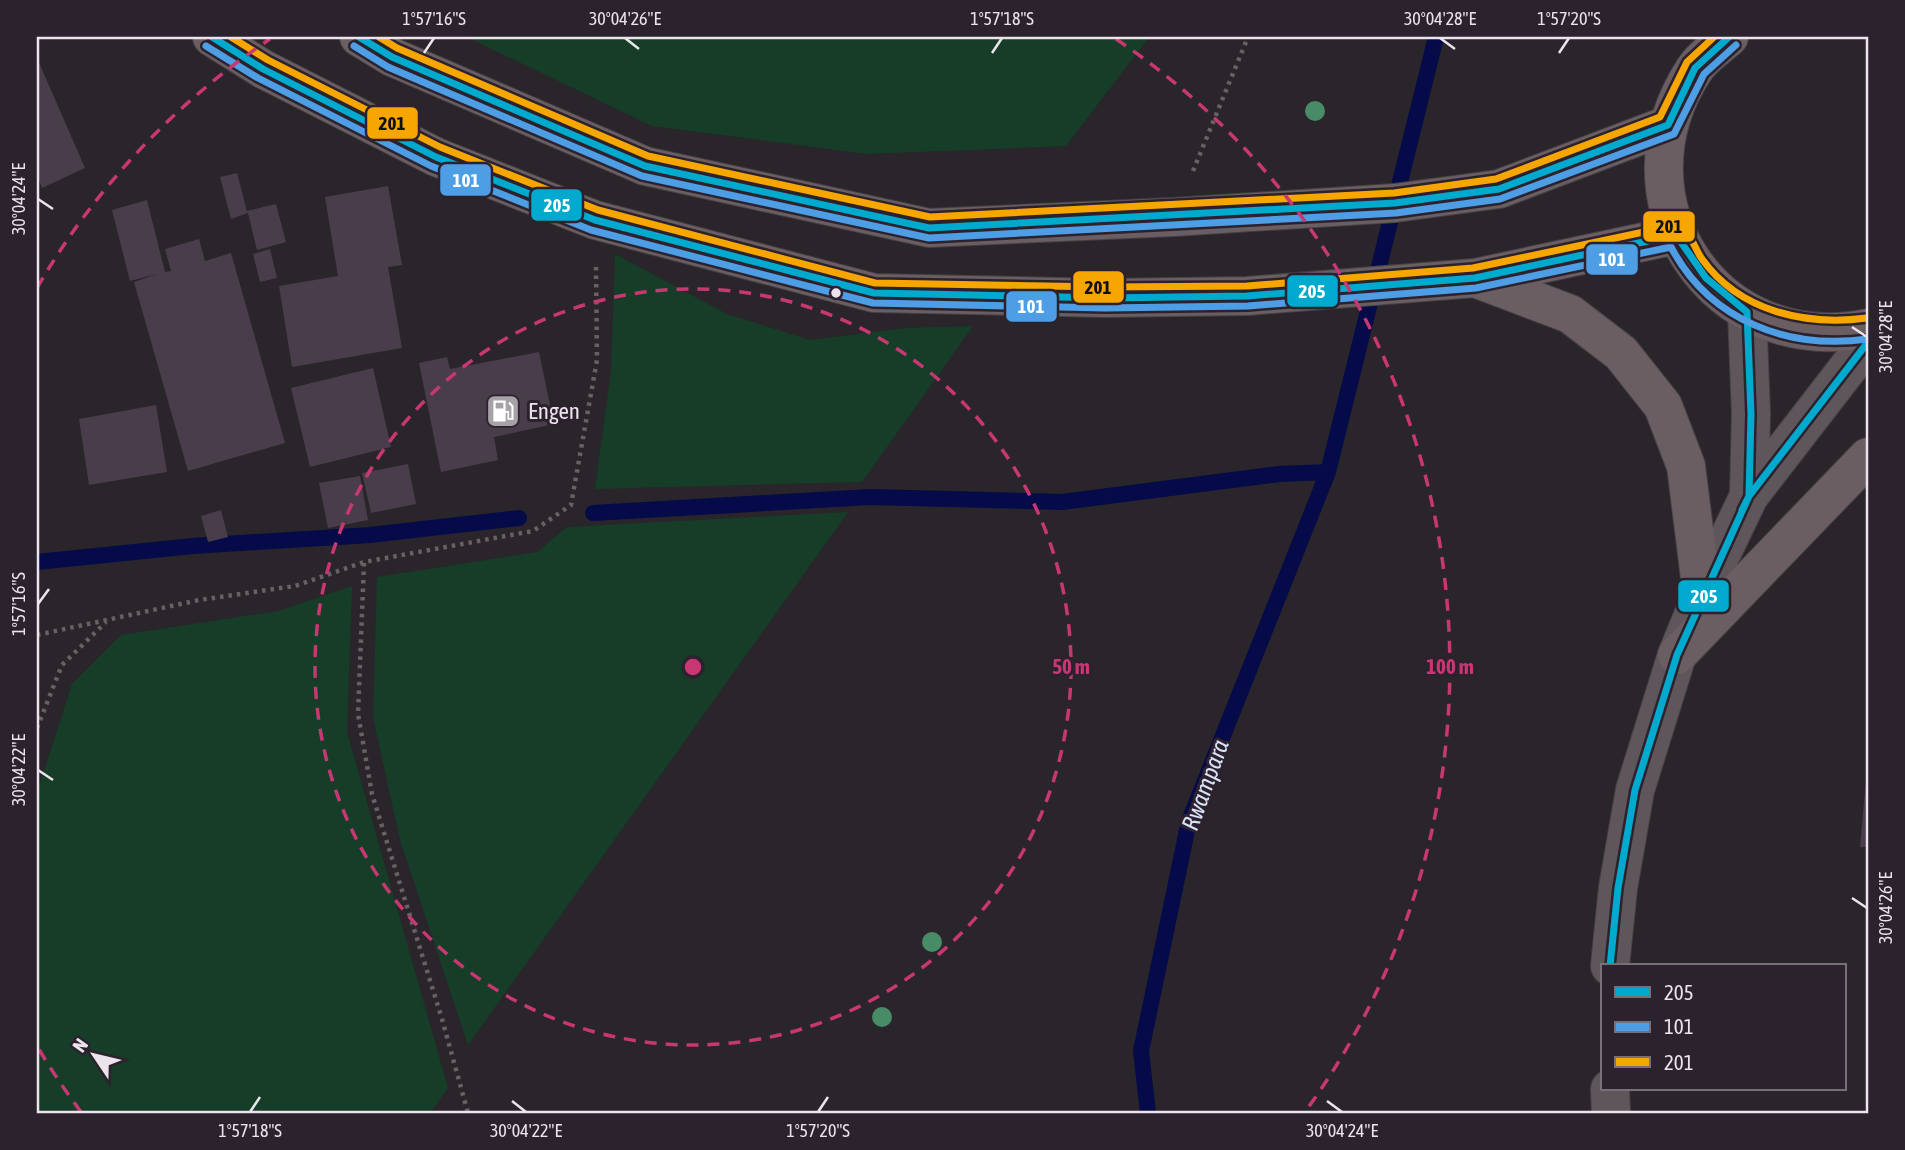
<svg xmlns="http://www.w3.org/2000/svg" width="1905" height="1150" font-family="'Asap Condensed',sans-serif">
  <rect width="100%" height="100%" fill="#2a252a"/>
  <path fill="#163d28" d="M 467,37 L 1149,37 L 1066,146 L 867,154 L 652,126 Z
    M 615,254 L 727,314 L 810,340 L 905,328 L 973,326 L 862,482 L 595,489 L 611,371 Z
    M 848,512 L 468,1045 L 400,840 L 373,717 L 377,577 L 537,552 L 567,527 Z
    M 352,586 L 347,732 L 448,1088 L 430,1113 L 37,1113 L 37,793 L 72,684 L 121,635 L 278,611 Z"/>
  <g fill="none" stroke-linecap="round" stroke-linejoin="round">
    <path stroke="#050a49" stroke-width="16" d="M 593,513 L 870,497 L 1062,502 L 1279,474 L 1328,472
      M 37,562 L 193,546 L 370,535 L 519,518
      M 1148,1113 L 1141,1051 L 1189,821 L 1328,472 L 1436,37"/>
  </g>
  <path fill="#493d4b" d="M 37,58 L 85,168 L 42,188 L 37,175 Z
    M 237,173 L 247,211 L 276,204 L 286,242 L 257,250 L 248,213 L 231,219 L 220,177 Z
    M 388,186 L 402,265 L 388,267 L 402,348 L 292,367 L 279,286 L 338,276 L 325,197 Z
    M 147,200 L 165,272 L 171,271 L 165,249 L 199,239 L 205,261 L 231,253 L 285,443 L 188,471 L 134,282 L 157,274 L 130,281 L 112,210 Z
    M 270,249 L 277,278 L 260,282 L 253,254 Z
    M 539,352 L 554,424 L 494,437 L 498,460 L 441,472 L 419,363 L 447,357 L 450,369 Z
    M 373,368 L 391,447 L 310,467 L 291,388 Z
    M 156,405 L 167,472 L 89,485 L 79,419 Z
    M 408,464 L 416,504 L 371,513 L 362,473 Z
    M 360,476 L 368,520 L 328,528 L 319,483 Z
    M 221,510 L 228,537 L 208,542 L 201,516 Z
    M 1866,779 L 1868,779 L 1868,847 L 1860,847 Z"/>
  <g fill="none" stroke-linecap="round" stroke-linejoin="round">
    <g stroke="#454146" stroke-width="40">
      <path id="secondary" d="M 1747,312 L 1751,414 L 1749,496
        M 1610,966 L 1618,888 L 1635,790 L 1677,655 L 1702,594 L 1749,496 L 1868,342
        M 1610,1089 L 1611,1113"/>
    </g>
    <g stroke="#454146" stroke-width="40">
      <path id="trunk" d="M 212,37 L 263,69 L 436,157 L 595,220 L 874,293 L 1105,298 L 1247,296 L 1475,278 L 1676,235
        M 359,37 L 392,57 L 645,166 L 929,228 L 1174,217 L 1395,203 L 1499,189 L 1668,125
        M 1729,37 C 1718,47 1702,57 1694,70 C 1609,200 1715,360 1868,328
        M 1475,278 L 1570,314 L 1621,353 L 1663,406 L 1686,466 L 1702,594
        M 1677,655 L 1868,457"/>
    </g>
    <path stroke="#656165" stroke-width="4.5" stroke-dasharray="3.5 5" stroke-linecap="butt" d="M 1193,171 L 1248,37
      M 364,563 L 358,714 L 372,794 L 442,1019 L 468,1113
      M 37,635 L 199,600 L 295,586 L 364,562 L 533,531 L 571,505 L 597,360 L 596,267
      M 37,728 L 62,665 L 106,622"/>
    <use href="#secondary" stroke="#5e565b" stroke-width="38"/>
    <use href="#trunk" stroke="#6a5e63" stroke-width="38"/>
    <g stroke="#2c222d" stroke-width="12">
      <path id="bus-1" d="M 212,37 L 263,69 L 436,157 L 595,220 L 874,293 L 1105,298 L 1247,296 L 1475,278 L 1676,235 L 1706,278 L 1747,312 L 1751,414 L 1749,496 L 1677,655 L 1635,790 L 1618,888 L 1610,966
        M 359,37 L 392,57 L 645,166 L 929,228 L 1395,203 L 1499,189 L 1668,125 L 1695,68 L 1729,37
        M 1742,510 L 1749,496 L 1868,342"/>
    </g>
    <g stroke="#2c222d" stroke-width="12">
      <path id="bus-2" d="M 206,46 L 258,78 L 431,166 L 591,230 L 873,303 L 1105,308 L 1248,306 L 1476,288 L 1671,247 C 1710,321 1788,350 1868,339
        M 354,46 L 388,67 L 642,176 L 929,238 L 1396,213 L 1500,199 L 1674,134 L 1704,74 L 1736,45"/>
    </g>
    <g stroke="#2c222d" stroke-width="12">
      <path id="bus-3" d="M 231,37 L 268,60 L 440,147 L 598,210 L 875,283 L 1105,287 L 1247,286 L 1473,268 L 1677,225 C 1690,229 1694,248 1702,259 C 1740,312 1806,326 1867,318
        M 379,37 L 397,48 L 648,156 L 930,217 L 1394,193 L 1496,179 L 1660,117 L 1687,62 L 1714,37"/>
    </g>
    <use href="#bus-1" stroke="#00a9ce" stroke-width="7"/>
    <use href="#bus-2" stroke="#4d9ee5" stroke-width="7"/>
    <use href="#bus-3" stroke="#f7a600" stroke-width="7"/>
  </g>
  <g fill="#478b67">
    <circle cx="1315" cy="111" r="10"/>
    <circle cx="932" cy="942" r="10"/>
    <circle cx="882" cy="1017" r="10"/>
  </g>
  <path fill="none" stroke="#ebe4ec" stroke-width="2.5" d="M 625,38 L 639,49M 1440,38 L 1455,49M 424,53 L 434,38M 992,53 L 1002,38M 1559,53 L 1569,38M 38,199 L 53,209M 1852,327 L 1867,337M 38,604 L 49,589M 38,770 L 53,780M 1852,898 L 1867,908M 512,1101 L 526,1112M 1327,1101 L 1342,1112M 250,1112 L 260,1097M 818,1112 L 828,1097"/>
  <g fill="none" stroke="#c83771" stroke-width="3.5" stroke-dasharray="12 9">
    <circle cx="693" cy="667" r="378"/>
    <path d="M81 1112A757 757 0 0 1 37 1046M37 288A757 757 0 0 1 270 39M1116 39A757 757 0 0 1 1305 1112"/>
  </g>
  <defs>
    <g id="fuel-square" transform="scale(1.75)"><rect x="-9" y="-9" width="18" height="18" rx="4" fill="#a7a1a8" stroke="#2c222d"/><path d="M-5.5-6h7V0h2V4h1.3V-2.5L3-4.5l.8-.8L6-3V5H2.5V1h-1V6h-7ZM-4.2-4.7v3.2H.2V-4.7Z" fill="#fff"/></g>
  </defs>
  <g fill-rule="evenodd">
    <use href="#fuel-square" x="503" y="411"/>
  </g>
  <circle fill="#ebe4ec" stroke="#2c222d" stroke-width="2.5" cx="836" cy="293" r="6"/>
  <g text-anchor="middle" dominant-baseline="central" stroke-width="6" stroke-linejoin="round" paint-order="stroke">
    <g font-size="23" fill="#ebe4ec" stroke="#2c222d" text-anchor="start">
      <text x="528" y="411">Engen</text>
    </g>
    <g font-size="24" font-style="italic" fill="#d9e3f8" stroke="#2c222d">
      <text transform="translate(1205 785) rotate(-70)">Rwampara</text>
    </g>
  </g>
  <circle cx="693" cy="667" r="10" fill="#c83771" stroke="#2c222d" stroke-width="3.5"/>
  <g font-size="21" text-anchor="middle" font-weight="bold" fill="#c83771" stroke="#2c222d" stroke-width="6" stroke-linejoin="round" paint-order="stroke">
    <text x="1071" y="674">50 m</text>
    <text x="1450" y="674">100 m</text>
  </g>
  <g stroke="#2c222d" stroke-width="2.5">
    <rect x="366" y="106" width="53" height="34" rx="7" fill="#f7a600"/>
    <rect x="439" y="163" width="53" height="34" rx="7" fill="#4d9ee5"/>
    <rect x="530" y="188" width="53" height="34" rx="7" fill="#00a9ce"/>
    <rect x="1642" y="210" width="54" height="33" rx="7" fill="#f7a600"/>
    <rect x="1585" y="243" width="54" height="33" rx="7" fill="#4d9ee5"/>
    <rect x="1072" y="270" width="53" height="34" rx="7" fill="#f7a600"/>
    <rect x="1286" y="274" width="53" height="34" rx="7" fill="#00a9ce"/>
    <rect x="1005" y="290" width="53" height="33" rx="7" fill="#4d9ee5"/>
    <rect x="1677" y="579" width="53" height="34" rx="7" fill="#00a9ce"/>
  </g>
  <g font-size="19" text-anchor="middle" font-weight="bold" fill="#fff">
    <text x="466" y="187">101</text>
    <text x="557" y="212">205</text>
    <text x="1612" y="266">101</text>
    <text x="1312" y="298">205</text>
    <text x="1031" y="313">101</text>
    <text x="1704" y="603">205</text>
  </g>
  <g font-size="19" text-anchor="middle" font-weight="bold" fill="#111">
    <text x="392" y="130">201</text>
    <text x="1669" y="233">201</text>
    <text x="1098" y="294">201</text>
  </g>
  <rect width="1905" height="1150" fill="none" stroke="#2c222d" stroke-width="77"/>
  <rect x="1601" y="964" width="245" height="126" fill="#2c222d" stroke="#787079" stroke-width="2"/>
  <rect x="1615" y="987" width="35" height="10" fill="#00a9ce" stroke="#787079" stroke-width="2"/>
  <text x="1664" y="1000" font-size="21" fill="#ebe4ec">205</text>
  <rect x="1615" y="1022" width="35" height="10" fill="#4d9ee5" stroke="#787079" stroke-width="2"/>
  <text x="1664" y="1034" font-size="21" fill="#ebe4ec">101</text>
  <rect x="1615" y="1057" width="35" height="10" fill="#f7a600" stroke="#787079" stroke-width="2"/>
  <text x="1664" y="1070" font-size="21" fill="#ebe4ec">201</text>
  <g transform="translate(94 1055) rotate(305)" stroke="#2c222d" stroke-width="5" paint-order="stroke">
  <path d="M0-5L12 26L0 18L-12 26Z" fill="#ebe4ec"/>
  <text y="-10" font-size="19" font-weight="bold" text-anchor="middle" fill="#ebe4ec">N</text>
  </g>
  <rect x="38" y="38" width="1829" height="1074" fill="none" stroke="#ebe4ec" stroke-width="2.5"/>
  <g font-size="18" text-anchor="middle" fill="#ebe4ec">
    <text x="434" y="25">1°57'16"S</text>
    <text x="625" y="25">30°04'26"E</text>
    <text x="1002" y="25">1°57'18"S</text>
    <text x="1440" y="25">30°04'28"E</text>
    <text x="1569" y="25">1°57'20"S</text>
    <text transform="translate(19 199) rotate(-90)" y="6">30°04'24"E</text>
    <text transform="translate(1886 337) rotate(-90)" y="6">30°04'28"E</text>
    <text transform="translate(19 604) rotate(-90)" y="6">1°57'16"S</text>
    <text transform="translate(19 770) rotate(-90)" y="6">30°04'22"E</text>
    <text transform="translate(1886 908) rotate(-90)" y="6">30°04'26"E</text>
    <text x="250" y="1137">1°57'18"S</text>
    <text x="526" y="1137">30°04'22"E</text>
    <text x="818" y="1137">1°57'20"S</text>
    <text x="1342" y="1137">30°04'24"E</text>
  </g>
</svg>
